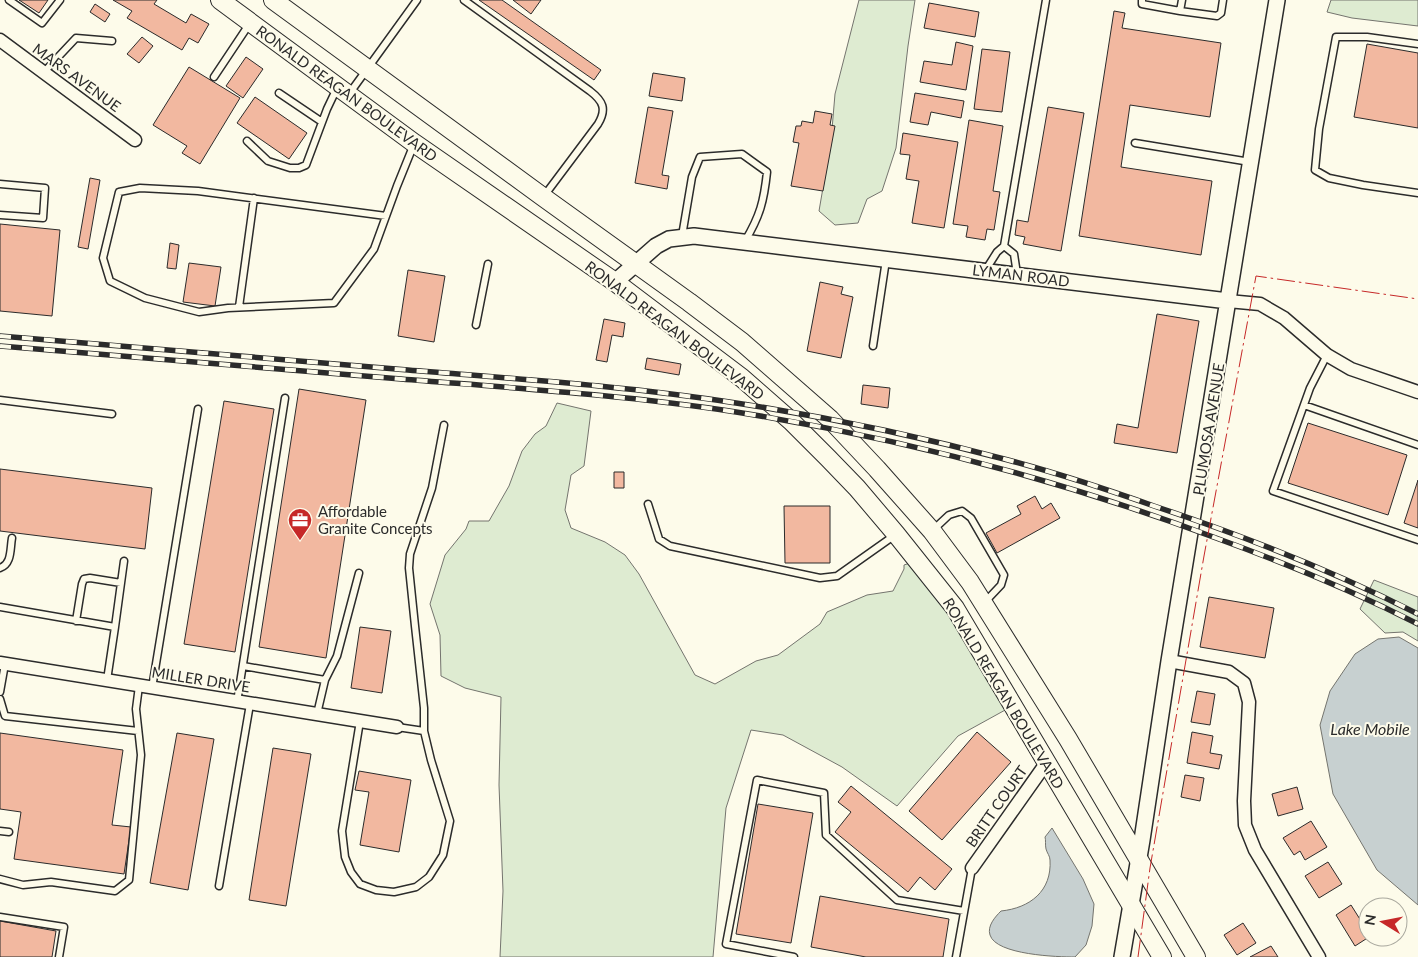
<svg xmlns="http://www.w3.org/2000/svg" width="1418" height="957" font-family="Lato,sans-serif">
  <rect width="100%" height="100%" fill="#fdfbea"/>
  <path fill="#deebd1" stroke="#74746e" d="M 859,0 L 915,0 L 908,46 L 896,148 L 882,191 L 867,199 L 858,223 L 835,225 L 819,211 L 831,141 L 835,94 Z
    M 1331,0 L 1418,0 L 1418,26 L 1352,18 L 1327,12 Z
    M 557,403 L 591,411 L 584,466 L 571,475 L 565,510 L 571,528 L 605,542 L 625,555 L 639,574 L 695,675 L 715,684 L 756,661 L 778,655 L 820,624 L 827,612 L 867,595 L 893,591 L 904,569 L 904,565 L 910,563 L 948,611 L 1007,709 L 958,736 L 897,806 L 842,767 L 783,735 L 751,730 L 726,808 L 713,957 L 500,957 L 503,891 L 499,785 L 501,697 L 465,688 L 441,676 L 440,635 L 430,604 L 445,555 L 466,529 L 469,521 L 489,521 L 509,486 L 522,451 L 535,434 L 546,426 Z
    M 1374,580 L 1418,597 L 1418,641 L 1403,632 L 1385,633 L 1360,609 Z"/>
  <path fill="#c7d0d0" stroke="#74746e" d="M 1399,637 L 1418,648 L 1418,905 L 1377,870 L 1333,794 L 1320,725 L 1330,691 L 1355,654 L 1378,639 Z
    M 1052,828 L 1083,879 L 1094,904 L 1092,926 L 1086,945 L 1075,957 C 1058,957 996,955 990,935 C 987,926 995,917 1001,911 C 1030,908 1052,891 1050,860 C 1050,856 1047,853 1046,849 C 1045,845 1046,840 1045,837 Z"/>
  <path fill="#f2b8a0" stroke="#2b2b2b" d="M 19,0 L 48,0 L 39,13 Z
    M 113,0 L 157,0 L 154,4 L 186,23 L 191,14 L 209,24 L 198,43 L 189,38 L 182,50 L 127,18 L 132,11 Z
    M 479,0 L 502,0 L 601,70 L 594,80 Z
    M 513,0 L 541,0 L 531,14 Z
    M 929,3 L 979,12 L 975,37 L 924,28 Z
    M 95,4 L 110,14 L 105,22 L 90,12 Z
    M 1114,11 L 1125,13 L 1122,28 L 1221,43 L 1210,117 L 1130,105 L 1121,167 L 1212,181 L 1201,255 L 1079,236 Z
    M 142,37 L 153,46 L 139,63 L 127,54 Z
    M 956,42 L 973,46 L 966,90 L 920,82 L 924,61 L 952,65 Z
    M 1367,44 L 1418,53 L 1418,128 L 1354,117 Z
    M 982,49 L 1010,52 L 1002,112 L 974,109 Z
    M 246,57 L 263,69 L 243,98 L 226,86 Z
    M 189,67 L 240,98 L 200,164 L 182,153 L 187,146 L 153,125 Z
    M 653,73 L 685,78 L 682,101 L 649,96 Z
    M 915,93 L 964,101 L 961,118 L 931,112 L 928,125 L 910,122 Z
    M 255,97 L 307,133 L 289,159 L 237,123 Z
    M 648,107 L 673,111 L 662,175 L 669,176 L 667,189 L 635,183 Z
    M 1048,107 L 1084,113 L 1061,251 L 1023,244 L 1025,237 L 1015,235 L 1017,220 L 1028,222 Z
    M 815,111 L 832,114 L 830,125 L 835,126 L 823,191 L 791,186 L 799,143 L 793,142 L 796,126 L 801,126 L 802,121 L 813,123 Z
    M 969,120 L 1003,126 L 993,191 L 1000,192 L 994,230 L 987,229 L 985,240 L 966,237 L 968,226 L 953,224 Z
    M 903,133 L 958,142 L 944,228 L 912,223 L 919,181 L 906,179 L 910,155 L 900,154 Z
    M 90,178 L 100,180 L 88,249 L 78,247 Z
    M 0,224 L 60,230 L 52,316 L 0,311 Z
    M 170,243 L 179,245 L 176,269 L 167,268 Z
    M 189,263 L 221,267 L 215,306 L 183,302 Z
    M 408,270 L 445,276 L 434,342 L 398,336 Z
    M 820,282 L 843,287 L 841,294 L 853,297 L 841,358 L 807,351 Z
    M 1157,314 L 1199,321 L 1177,453 L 1114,443 L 1117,424 L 1138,428 Z
    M 604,319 L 625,323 L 623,337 L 612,335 L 607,362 L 596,360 Z
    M 647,358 L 681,364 L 679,375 L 645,369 Z
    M 863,385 L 890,388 L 888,408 L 861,404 Z
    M 299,389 L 366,400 L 326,658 L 259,647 Z
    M 224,401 L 274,409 L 235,652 L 184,644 Z
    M 1308,423 L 1407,455 L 1388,515 L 1288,483 Z
    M 0,469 L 152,488 L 145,549 L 0,531 Z
    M 614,472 L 624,472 L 624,488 L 614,488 Z
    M 1418,480 L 1418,528 L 1404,523 Z
    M 1035,496 L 1042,509 L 1051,503 L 1060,518 L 997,553 L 986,533 L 1021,514 L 1017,506 Z
    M 784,506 L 830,506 L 830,563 L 785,563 Z
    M 1209,597 L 1274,608 L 1265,658 L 1200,647 Z
    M 360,627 L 391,631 L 382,693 L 351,688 Z
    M 1197,691 L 1215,694 L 1210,725 L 1191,722 Z
    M 977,732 L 1011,762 L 942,840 L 909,811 Z
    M 1192,732 L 1213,736 L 1210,753 L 1222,755 L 1219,769 L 1187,763 Z
    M 0,733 L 123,750 L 112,825 L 131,827 L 124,874 L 14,859 L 21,812 L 0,809 Z
    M 177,733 L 214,739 L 188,890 L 150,883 Z
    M 273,748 L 311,754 L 286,906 L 249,900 Z
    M 359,771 L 411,780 L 399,852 L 360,845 L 369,792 L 355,790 Z
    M 1185,775 L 1204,778 L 1200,801 L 1181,797 Z
    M 851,786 L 952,869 L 935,890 L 920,877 L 908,892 L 835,832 L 851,812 L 838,802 Z
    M 1297,787 L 1303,809 L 1278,816 L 1272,794 Z
    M 758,804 L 813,813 L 791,943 L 736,934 Z
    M 1311,821 L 1327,847 L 1305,860 L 1300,851 L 1294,855 L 1283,838 Z
    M 1328,862 L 1342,884 L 1319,898 L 1305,876 Z
    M 820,896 L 949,919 L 943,957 L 866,957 L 811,947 Z
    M 1351,905 L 1368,932 L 1368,937 L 1369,937 L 1355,946 L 1336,915 Z
    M 0,921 L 56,931 L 52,957 L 0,957 Z
    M 1243,923 L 1256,943 L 1237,955 L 1224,935 Z
    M 1271,946 L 1278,957 L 1250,957 Z"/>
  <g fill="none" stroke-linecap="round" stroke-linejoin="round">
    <g stroke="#2b2b2b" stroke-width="9">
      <path id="service" d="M 9,0 L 42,23 L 60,0
        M 464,0 L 590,91 C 603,101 607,109 598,124 L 544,196
        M 1142,0 L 1142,4 L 1180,11
        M 1182,0 L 1180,11 L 1217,16 L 1221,13 L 1223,0
        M 1418,44 L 1367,37 L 1336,37 L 1319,129 L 1315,170 L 1329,178 L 1363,185 L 1418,193
        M 44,72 L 76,38 L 112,41
        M 214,77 L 250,23
        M 279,93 L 322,122
        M 349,94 L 417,0
        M 247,141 L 268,161 L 290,168 L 299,168 L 306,165 L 327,109 L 337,88
        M 1135,143 L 1250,162
        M 0,184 L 45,188 L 43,218 L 0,215
        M 386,216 L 198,191 L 140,188 L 119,192 L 103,258 L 110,281 L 145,298 L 199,312 L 228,308 L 334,303 L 374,249 L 397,186 L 414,144
        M 682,236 L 692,177 L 700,157 L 742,154 L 767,172 C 764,201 760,216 745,241
        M 1004,246 L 1014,254 L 1017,274
        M 985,271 L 997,252 L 1004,246 L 1046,0
        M 239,307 L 254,198
        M 476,325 L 488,264
        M 873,346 L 886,260
        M 1327,355 L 1310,388 L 1273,491 L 1418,540
        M 0,400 L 112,414
        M 1304,405 L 1418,445
        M 648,504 L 659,539 L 670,546 L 820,578 L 837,576 L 895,535
        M 933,530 L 949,515 L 962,511 L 971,518 L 1004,575 L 1001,585 L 984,603
        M 0,568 C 12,564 10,549 12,538
        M 0,607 L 115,627 L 107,680
        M 76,621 L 82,584 L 84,579 L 90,578 L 121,583
        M 115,627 L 124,561
        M 243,666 L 325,680 L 317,714
        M 325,680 L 337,656 L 359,573
        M 152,688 L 198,409
        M 0,692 L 5,664
        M 0,699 L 5,716 L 138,731
        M 237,702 L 285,398
        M 360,721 L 342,831 L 345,857 L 351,872 L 360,884 L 376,890 L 394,892 L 416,887 L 429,877 L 443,855 L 450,821 L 431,760 L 424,731 L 397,727
        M 424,731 L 424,708 L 415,626 L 409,568 L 410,554 L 432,488 L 444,425
        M 0,831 L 9,832
        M 0,879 L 23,885 L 51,882 L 115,891 L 129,880 L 141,755 L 136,709 L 139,686
        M 219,886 L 250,704
        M 0,917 L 64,927 L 59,957
        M 794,957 L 726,944 L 757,780 L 824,793 L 826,835 L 897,900 L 964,911
        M 956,957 L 972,868"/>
    </g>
    <g stroke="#2b2b2b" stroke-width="15">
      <path id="minor" d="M 0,40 L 135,140
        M 1228,301 L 1260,304 L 1284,318 L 1327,355 L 1351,369 L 1418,392
        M 1169,661 L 1229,672 L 1244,683 L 1249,702 L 1244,801 L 1245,825 L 1255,850 L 1319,957
        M 0,663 L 397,727
        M 972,868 L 1047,762"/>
    </g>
    <g stroke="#2b2b2b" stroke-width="18">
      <path id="tertiary" d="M 615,282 L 656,246 L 669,239 L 694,236 L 1228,301
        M 1122,957 L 1142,840 L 1169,661 L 1277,0"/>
    </g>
    <g stroke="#2b2b2b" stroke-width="20">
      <path id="secondary" d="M 220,0 L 414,143 L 615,282 L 742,378 L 791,421 L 828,458 L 857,488 L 896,534 L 955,608 L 1162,957
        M 273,0 L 543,197 L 689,302 L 742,342 L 830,419 L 877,469 L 932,531 L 970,582 L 1068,739 L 1196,957"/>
    </g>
    <use href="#service" stroke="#fdfbea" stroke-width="6"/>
    <use href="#minor" stroke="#fdfbea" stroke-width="12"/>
    <use href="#tertiary" stroke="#fdfbea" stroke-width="15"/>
    <use href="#secondary" stroke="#fdfbea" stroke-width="18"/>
    <g stroke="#2b2b2b" stroke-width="5.5">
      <path id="rail" d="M 0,336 C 136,347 272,359 408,370 C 518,379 627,386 736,403 C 827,417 918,436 1008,460 C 1057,473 1106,489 1154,506 C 1244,536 1333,571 1418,614
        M 0,346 C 134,357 267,368 401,379 C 513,388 625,395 736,412 C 900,438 1061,480 1216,538 C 1285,563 1353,591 1418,624"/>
    </g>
    <use href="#rail" stroke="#fdfbea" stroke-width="4" stroke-dasharray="11" stroke-linecap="butt"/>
    <path stroke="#c62828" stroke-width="1" stroke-dasharray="18 4 2.5 4" stroke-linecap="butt" d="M 1138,957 L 1150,868 L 1204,556 L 1256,276 L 1418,299"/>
  </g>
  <defs>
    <g id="office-pin" transform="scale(1.25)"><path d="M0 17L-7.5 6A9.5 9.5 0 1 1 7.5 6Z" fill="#c62828" stroke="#fdfbea"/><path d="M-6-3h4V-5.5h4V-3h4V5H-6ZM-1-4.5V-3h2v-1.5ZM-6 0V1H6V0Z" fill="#fff"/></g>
  </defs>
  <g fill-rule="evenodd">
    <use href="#office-pin" x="300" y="520"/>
  </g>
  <g text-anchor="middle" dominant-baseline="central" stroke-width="4" stroke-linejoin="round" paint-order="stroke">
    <g font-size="15" fill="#2b2b2b" stroke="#fdfbea">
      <text transform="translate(77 77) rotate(36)">MARS AVENUE</text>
      <text transform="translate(347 93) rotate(36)">RONALD REAGAN BOULEVARD</text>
      <text transform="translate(1021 275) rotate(7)">LYMAN ROAD</text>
      <text transform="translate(675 330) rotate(37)">RONALD REAGAN BOULEVARD</text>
      <text transform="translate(1208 429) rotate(-81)">PLUMOSA AVENUE</text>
      <text transform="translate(201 679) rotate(9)">MILLER DRIVE</text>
      <text transform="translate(1004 693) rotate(59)">RONALD REAGAN BOULEVARD</text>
      <text transform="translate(996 806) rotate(-55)">BRITT COURT</text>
    </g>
    <g font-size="15" fill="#2b2b2b" stroke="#fdfbea" text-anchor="start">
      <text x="318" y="511">Affordable<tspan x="318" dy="17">Granite Concepts</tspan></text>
    </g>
    <g font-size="16" font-style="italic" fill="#2b2b2b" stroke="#fdfbea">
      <text x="1370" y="728">Lake Mobile</text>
    </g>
  </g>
  <g transform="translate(1383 922) rotate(280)"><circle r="24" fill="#fdfbea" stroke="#a9a89e"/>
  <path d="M0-4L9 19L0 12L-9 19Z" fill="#c62828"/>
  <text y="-8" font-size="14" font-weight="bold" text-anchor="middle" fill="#2b2b2b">N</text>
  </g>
</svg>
